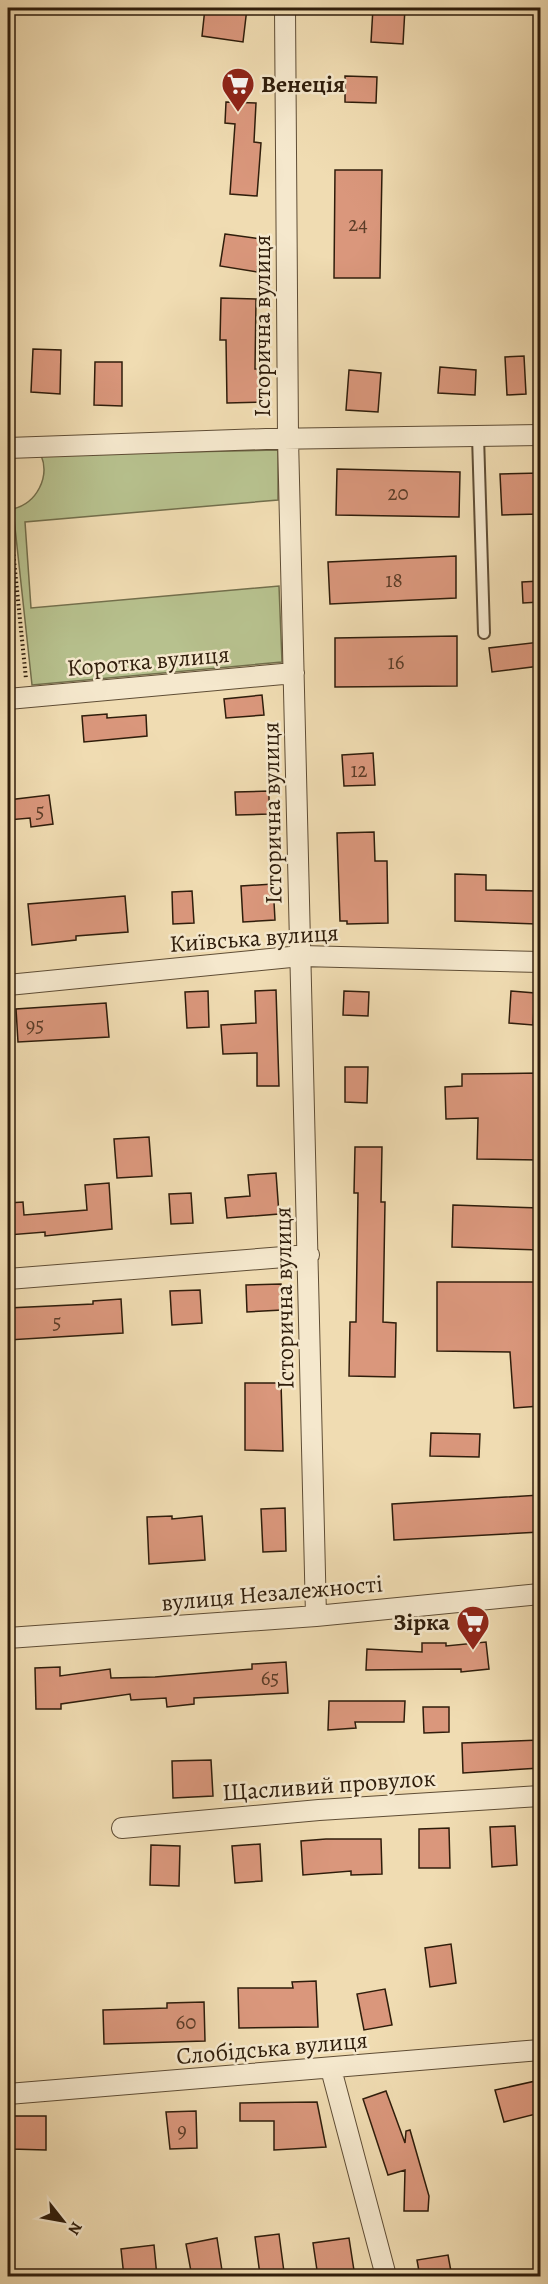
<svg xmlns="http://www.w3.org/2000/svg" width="548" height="2284" font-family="Alegreya,serif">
  <rect width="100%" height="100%" fill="#f0dcb2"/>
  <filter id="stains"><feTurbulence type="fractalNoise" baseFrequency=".00333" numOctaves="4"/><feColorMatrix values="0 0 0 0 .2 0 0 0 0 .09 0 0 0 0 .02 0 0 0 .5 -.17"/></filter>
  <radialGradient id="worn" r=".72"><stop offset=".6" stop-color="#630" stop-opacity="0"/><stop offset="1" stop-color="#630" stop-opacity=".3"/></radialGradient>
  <path fill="#b7c18e" stroke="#736f4c" stroke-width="1.5" d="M 278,450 L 278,500 L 25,522 L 31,608 L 279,586 L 282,662 L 32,685 L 13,509 C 37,503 50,477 41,455 Z"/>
  <path fill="#da977c" stroke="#2f1d0b" stroke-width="1.5" d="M 205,8 L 247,8 L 243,42 L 202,36 Z
    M 373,8 L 405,8 L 403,44 L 371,42 Z
    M 345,76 L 377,77 L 376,103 L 345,102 Z
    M 226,102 L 256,103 L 254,142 L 261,143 L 257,196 L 230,194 L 235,124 L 225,123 Z
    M 335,170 L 382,170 L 380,278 L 334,278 Z
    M 225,234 L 261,239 L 257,272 L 220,266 Z
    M 221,298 L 256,299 L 255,369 L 262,369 L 263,402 L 227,403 L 226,340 L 220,340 Z
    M 33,349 L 61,350 L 60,394 L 31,392 Z
    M 524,356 L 526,394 L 507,395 L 505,357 Z
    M 95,362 L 122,362 L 122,406 L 94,405 Z
    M 440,367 L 476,370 L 475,395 L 438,393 Z
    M 349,370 L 381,373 L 378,412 L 346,410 Z
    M 337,469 L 460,472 L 459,517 L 336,515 Z
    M 540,473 L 540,514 L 502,515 L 500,474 Z
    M 456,556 L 456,598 L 330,604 L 328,562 Z
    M 540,581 L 540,602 L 523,603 L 522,582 Z
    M 457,636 L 457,686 L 335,687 L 335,638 Z
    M 540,642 L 540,666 L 492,672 L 489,648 Z
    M 262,695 L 264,715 L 226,718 L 224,699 Z
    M 107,714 L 107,718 L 146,715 L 147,736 L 84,742 L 82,716 Z
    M 373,753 L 375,785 L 344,786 L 342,755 Z
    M 269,791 L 269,814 L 236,815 L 235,792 Z
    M 49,795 L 53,824 L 31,827 L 30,818 L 8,820 L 8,800 Z
    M 374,832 L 375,861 L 387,861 L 388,923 L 347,924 L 347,921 L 340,921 L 337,833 Z
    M 455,874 L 486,875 L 486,890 L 538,891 L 537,924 L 455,921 Z
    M 273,884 L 275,920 L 243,922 L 241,886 Z
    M 192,891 L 194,923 L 173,924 L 172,892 Z
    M 125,896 L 128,932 L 76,936 L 76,940 L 32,945 L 28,904 Z
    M 276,990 L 279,1086 L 257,1086 L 257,1053 L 223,1054 L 221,1025 L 256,1023 L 255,991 Z
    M 208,991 L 209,1027 L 187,1028 L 185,992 Z
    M 344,991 L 369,992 L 368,1016 L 343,1015 Z
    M 511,991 L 535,993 L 533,1025 L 509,1023 Z
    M 106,1003 L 109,1037 L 18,1042 L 16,1009 Z
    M 345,1067 L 368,1067 L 367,1103 L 345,1102 Z
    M 540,1073 L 540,1160 L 477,1159 L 478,1118 L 446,1119 L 445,1087 L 462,1086 L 462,1074 Z
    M 149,1137 L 152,1176 L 117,1178 L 114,1139 Z
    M 355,1147 L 382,1147 L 381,1202 L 385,1202 L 383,1322 L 396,1323 L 395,1377 L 349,1376 L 350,1322 L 356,1322 L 358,1193 L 354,1193 Z
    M 276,1173 L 279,1214 L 227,1218 L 225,1198 L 250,1196 L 248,1175 Z
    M 109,1183 L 112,1229 L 45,1236 L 45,1232 L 8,1235 L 8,1203 L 23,1202 L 24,1215 L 87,1210 L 85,1185 Z
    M 191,1193 L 193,1223 L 171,1224 L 169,1194 Z
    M 453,1205 L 540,1208 L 540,1250 L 452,1247 Z
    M 437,1282 L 540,1282 L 540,1406 L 514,1408 L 510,1352 L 437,1351 Z
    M 281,1284 L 282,1310 L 247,1312 L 246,1285 Z
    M 200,1290 L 202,1323 L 172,1325 L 170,1291 Z
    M 121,1299 L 123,1333 L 8,1340 L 8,1308 L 93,1304 L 93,1301 Z
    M 245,1383 L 281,1383 L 283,1451 L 245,1450 Z
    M 431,1433 L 480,1434 L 479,1457 L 430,1456 Z
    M 540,1495 L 540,1532 L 394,1540 L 392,1504 Z
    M 285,1508 L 286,1551 L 263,1552 L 261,1509 Z
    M 172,1516 L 172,1519 L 202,1516 L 205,1560 L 149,1564 L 147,1517 Z
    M 486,1642 L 489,1669 L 461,1672 L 461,1669 L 366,1670 L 367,1649 L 422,1652 L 422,1643 L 446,1643 L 446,1646 Z
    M 286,1662 L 288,1693 L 194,1698 L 194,1704 L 167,1707 L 166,1698 L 131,1700 L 130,1694 L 61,1704 L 61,1709 L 36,1709 L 35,1668 L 60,1667 L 60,1676 L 110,1669 L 111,1678 L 155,1677 L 252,1669 L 252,1664 Z
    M 329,1701 L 405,1701 L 404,1722 L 355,1722 L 356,1728 L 328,1730 Z
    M 423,1707 L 449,1707 L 449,1732 L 424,1733 Z
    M 540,1740 L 540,1768 L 463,1773 L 462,1743 Z
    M 211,1760 L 213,1796 L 173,1798 L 172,1761 Z
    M 515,1826 L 517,1865 L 492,1867 L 490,1827 Z
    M 449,1828 L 450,1868 L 419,1868 L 419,1829 Z
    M 326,1839 L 381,1839 L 382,1874 L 351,1875 L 351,1871 L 303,1875 L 301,1841 Z
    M 260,1844 L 262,1881 L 235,1883 L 232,1846 Z
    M 151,1845 L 180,1846 L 179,1886 L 150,1885 Z
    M 451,1944 L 456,1983 L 430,1987 L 425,1948 Z
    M 316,1981 L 318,2027 L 239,2028 L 238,1988 L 293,1988 L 292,1982 Z
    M 385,1989 L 392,2025 L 364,2030 L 357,1994 Z
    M 204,2002 L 205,2041 L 104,2044 L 103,2010 L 167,2008 L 167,2003 Z
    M 540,2080 L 540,2113 L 504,2122 L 495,2090 Z
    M 386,2091 L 405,2143 L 406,2131 L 410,2130 L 429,2196 L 428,2211 L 404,2211 L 405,2170 L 388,2175 L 363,2099 Z
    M 317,2102 L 326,2147 L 274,2150 L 274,2121 L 240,2121 L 240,2103 Z
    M 196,2111 L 197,2148 L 170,2149 L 166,2112 Z
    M 11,2116 L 46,2116 L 46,2150 L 11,2149 Z
    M 279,2234 L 284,2272 L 260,2275 L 255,2237 Z
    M 217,2238 L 223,2277 L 192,2277 L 186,2244 Z
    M 349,2238 L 355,2277 L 318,2277 L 313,2243 Z
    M 154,2245 L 157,2277 L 124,2277 L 121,2249 Z
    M 448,2255 L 452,2277 L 420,2277 L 417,2260 Z"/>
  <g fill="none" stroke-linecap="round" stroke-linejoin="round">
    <g stroke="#5f4d35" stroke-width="14">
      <path id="lane" d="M 478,436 L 484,633"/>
    </g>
    <g stroke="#5f4d35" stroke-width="22">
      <path id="street" d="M 285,8 L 288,438 L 316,1616
        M 8,448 L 266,439 L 540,435
        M 8,699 L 294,673
        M 8,985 L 301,956 L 540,962
        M 8,1279 L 309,1255
        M 8,1638 L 316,1616 L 540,1594
        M 122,1828 L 319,1810 L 540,1796
        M 331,2069 L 386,2276
        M 8,2094 L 540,2050"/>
    </g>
    <path stroke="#2f1d0b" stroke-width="4" stroke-dasharray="1.5 3" stroke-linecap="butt" d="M 8,501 L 26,679"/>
    <use href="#lane" stroke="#f5e8cd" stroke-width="10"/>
    <use href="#street" stroke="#f5e8cd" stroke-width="20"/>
  </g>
  <defs>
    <g id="supermarket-pin" transform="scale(1.725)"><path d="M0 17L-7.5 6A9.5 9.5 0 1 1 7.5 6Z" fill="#8f2418" stroke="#f5e8cd"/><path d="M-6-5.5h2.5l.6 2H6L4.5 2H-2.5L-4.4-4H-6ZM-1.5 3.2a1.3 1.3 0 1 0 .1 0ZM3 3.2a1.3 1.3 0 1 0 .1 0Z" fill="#fff"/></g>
  </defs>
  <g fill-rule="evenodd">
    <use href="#supermarket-pin" x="238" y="84"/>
    <use href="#supermarket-pin" x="473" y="1622"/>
  </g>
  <g text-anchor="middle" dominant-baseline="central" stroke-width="5" stroke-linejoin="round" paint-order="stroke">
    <g font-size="21" fill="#5a3c27">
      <text x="358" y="224">24</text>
      <text x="398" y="493">20</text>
      <text x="394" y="580">18</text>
      <text x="396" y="662">16</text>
      <text x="359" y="770">12</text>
      <text x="40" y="811">5</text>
      <text x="35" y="1025">95</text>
      <text x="57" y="1322">5</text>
      <text x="270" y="1678">65</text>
      <text x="186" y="2022">60</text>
      <text x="182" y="2130">9</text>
    </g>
    <g font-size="24" font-weight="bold" fill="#2f1d0b" stroke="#f5e8cd" text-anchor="start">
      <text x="261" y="84">Венеція</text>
      <text x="450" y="1622" text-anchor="end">Зірка</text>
    </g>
    <g font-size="24" fill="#2f1d0b" stroke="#f5e8cd">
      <text transform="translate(262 326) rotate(-90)">Історична вулиця</text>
      <text transform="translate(148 661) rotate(-5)">Коротка вулиця</text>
      <text transform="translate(272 813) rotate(-91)">Історична вулиця</text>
      <text transform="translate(254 938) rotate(-4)">Київська вулиця</text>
      <text transform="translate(284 1298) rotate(-91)">Історична вулиця</text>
      <text transform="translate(272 1593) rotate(-5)">вулиця Незалежності</text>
      <text transform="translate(329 1785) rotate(-4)">Щасливий провулок</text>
      <text transform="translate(272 2048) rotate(-5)">Слобідська вулиця</text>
    </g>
  </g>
  <rect width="548" height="2284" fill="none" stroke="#f0dcb2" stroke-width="30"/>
  <rect x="9" y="9" width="530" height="2266" fill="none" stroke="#2f1d0b" stroke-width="3"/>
  <rect x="15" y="15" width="518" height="2254" fill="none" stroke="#2f1d0b" stroke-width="1.5"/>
  <g transform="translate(63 2221) rotate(121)" stroke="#f5e8cd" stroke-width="4.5" paint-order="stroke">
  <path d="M0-4.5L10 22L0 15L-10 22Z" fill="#2f1d0b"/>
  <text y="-9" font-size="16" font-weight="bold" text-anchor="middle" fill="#2f1d0b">N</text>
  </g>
  <rect width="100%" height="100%" filter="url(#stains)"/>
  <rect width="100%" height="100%" fill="url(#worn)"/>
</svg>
